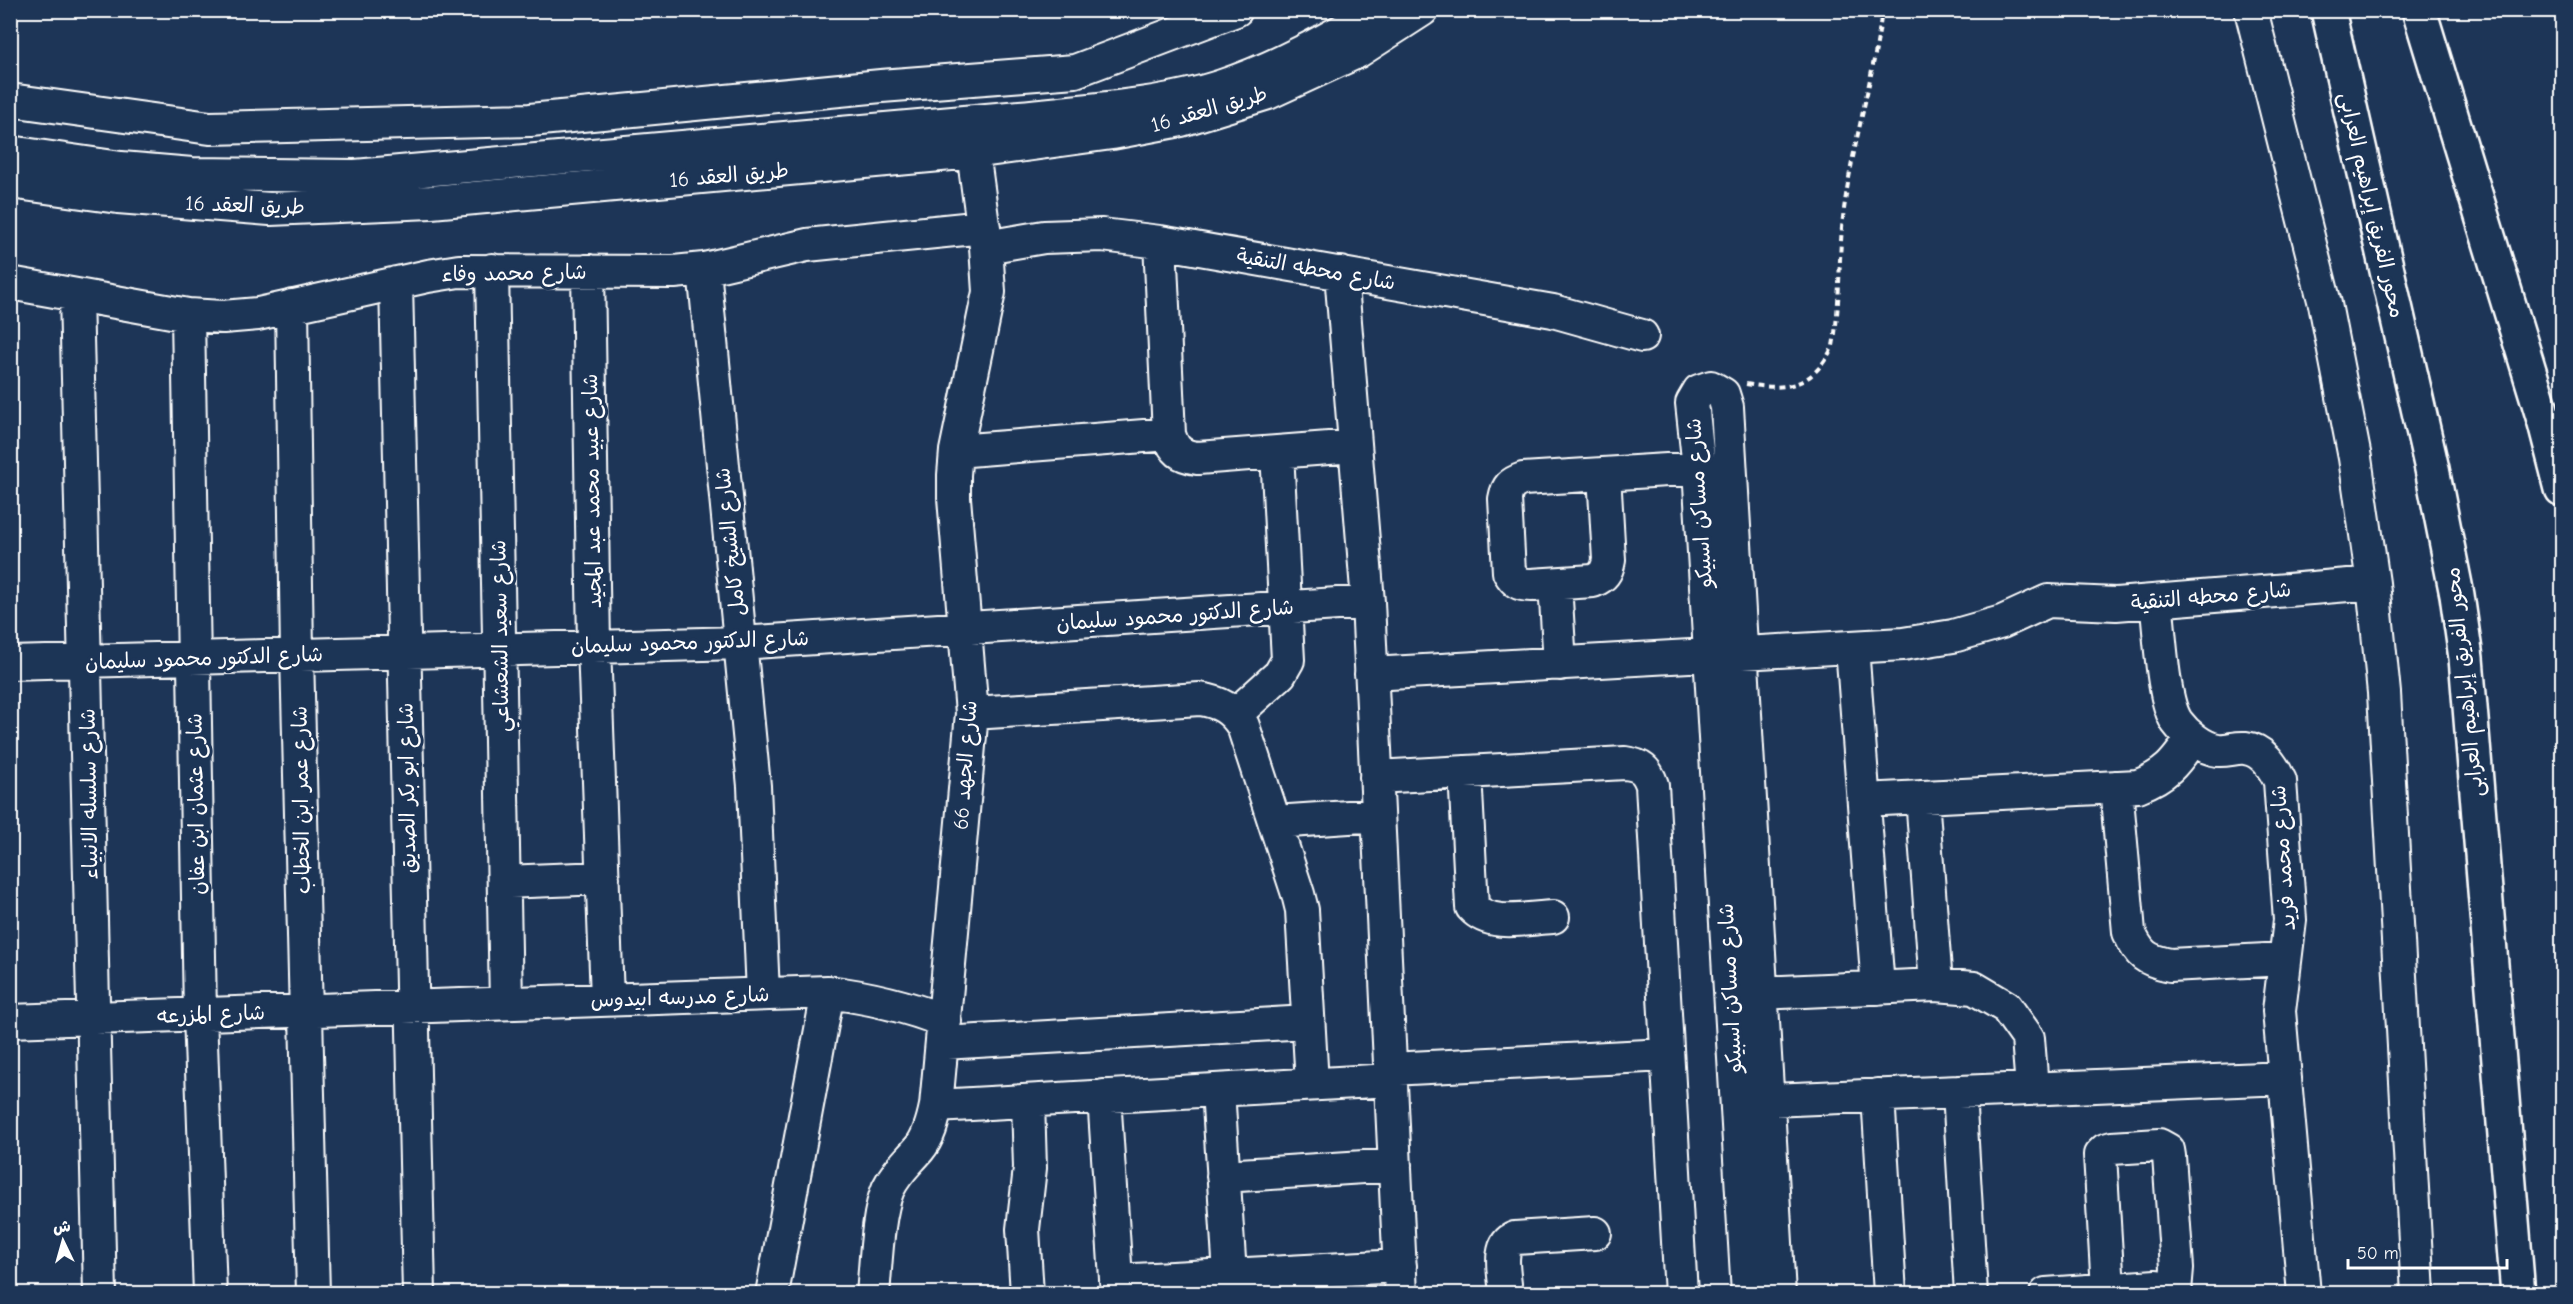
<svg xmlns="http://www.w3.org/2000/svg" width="2573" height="1304" font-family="'Comic Neue','Playpen Sans Arabic',sans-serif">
  <rect width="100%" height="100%" fill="#1d3557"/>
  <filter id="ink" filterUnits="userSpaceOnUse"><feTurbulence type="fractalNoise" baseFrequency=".0167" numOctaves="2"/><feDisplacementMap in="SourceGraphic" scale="12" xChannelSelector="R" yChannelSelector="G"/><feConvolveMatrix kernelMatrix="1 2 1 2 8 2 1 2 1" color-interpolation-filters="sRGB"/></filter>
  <g filter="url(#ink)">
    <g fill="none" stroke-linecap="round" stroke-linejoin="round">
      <g stroke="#fff" stroke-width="36">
        <path id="minor" d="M 2251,10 L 2325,304 L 2355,458 L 2373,583 L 2384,693 L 2418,1294
          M 10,100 L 210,128 L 530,120 L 881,86 L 1075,71 L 1236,10
          M 10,152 L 121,168 L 192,174 L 355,176 L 1020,117 C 1084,110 1162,106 1222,86 C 1277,68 1328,39 1378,10
          M 10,182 L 118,197 L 270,209 L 431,202 L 973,152 L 1112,133 L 1181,120 L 1268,93 L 1357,52 L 1422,10
          M 1160,242 L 1169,434 C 1174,451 1181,456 1198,458 L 1355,446
          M 986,247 L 1044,237 L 1102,235 L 1160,242 L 1553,311 L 1642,336
          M 704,269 L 754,786 L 763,994
          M 492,270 L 506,1003
          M 588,271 L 594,646 L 607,999
          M 1341,273 L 1368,602 L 1401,1294
          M 10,283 L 188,315 L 223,317 L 258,314 L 428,276 L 459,271 L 674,272 L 704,269 L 807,245 L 984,227
          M 396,283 L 419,1294
          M 76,295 L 100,1294
          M 292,306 L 297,655 L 313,1294
          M 188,315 L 200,1014 L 210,1294
          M 956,451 L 1169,434
          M 1604,474 L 1609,560 C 1607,572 1603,577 1593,581 L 1531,585 C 1519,585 1515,582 1509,572 L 1505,499 C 1507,487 1511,483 1523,479 L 1699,468
          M 1555,584 L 1560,664
          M 2156,601 C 2160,630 2162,700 2177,722 C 2186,734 2202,748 2218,750 C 2227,751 2236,747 2245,748 C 2263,750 2273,766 2280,781 L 2290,920 L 2279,1011 L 2304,1294
          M 1852,647 L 1878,988
          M 10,663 L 740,643 L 1368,602
          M 1371,674 L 1903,644 L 1953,636 L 2002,622 L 2048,601 L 2116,604 L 2373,583
          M 972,713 L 1200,699 C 1220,702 1232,709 1243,726 L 1298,894 L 1302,910 L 1312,1084
          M 1235,715 L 1280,674 L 1288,660 L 1277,452
          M 1465,772 L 1472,907 C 1491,928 1527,918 1553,917
          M 1376,777 L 1625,763 C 1641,765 1647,770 1652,785 L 1681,1294
          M 2116,787 L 2129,932 C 2139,955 2146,960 2170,965 L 2285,959
          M 1922,797 L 1936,985
          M 1864,800 L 2138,786 C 2167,775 2175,763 2192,739
          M 1275,822 L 1378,815
          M 504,882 L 603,878
          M 1761,993 L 1936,985 L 1974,988 L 2006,1007 L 2028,1038 L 2032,1088
          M 10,1021 L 828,992 C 869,997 906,1006 945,1021
          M 943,1043 L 1308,1022
          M 1390,1069 L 1667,1055
          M 1218,1090 L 1230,1275
          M 1959,1092 L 1971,1294
          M 1878,1095 L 1890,1294
          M 1104,1096 L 1117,1294
          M 1746,1101 L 2285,1078
          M 936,1106 L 1391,1080
          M 1223,1176 L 1395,1165
          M 1116,1281 L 1400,1266
          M 2108,1289 L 2100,1155 L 2105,1150 L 2112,1148 L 2159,1145 L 2168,1150 L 2169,1156 L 2177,1268 L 2175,1291
          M 772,1294 L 828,992
          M 873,1294 C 876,1264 877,1215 888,1189 C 896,1172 908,1162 919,1149 C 929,1137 933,1121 936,1106 L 972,713 L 954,498 L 954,475 L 956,451 L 989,292 L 986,247 L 973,152
          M 1027,1294 L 1023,1229 L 1030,1168 L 1028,1101
          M 1506,1294 C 1505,1276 1496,1245 1515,1238 L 1595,1233
          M 1748,1294 L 1699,468 L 1692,403 L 1699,391 L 1711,387 L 1723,394 L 1727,407 L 1779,1294
          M 2046,1294 L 2156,1286 L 2177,1294"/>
      </g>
      <g stroke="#fff" stroke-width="38">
        <path id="major" d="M 2328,10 L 2432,469 L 2457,595 L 2466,658 L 2518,1294
          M 2419,10 L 2545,423 L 2562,489"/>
      </g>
      <path stroke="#fff" stroke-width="4" stroke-dasharray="6 4.5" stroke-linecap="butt" d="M 1746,384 C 1788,391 1813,387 1833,346 C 1841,301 1838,254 1844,209 C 1853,142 1874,77 1882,10"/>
      <use href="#minor" stroke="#1d3557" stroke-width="32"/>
      <use href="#major" stroke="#1d3557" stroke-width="33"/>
    </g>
  </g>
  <g text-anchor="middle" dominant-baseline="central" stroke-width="6" stroke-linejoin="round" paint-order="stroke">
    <g font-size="21" fill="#fff" stroke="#1d3557">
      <text transform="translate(1209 109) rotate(-16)">طريق العقد 16</text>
      <text transform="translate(729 175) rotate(-5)">طريق العقد 16</text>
      <text transform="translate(245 205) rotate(2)">طريق العقد 16</text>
      <text transform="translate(2372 205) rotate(77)">محور الفريق إبراهيم العرابى</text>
      <text transform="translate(1316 269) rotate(10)">شارع محطه التنقية</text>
      <text transform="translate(514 273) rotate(-1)">شارع محمد وفاء</text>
      <text transform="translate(592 491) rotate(-91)">شارع عبيد محمد عبد المجيد</text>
      <text transform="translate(1699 503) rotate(-94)">شارع مساكن اسبيكو</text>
      <text transform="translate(730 542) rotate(-96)">شارع الشيخ كامل</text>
      <text transform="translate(2211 596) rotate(-5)">شارع محطه التنقية</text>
      <text transform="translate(1175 615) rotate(-4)">شارع الدكتور محمود سليمان</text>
      <text transform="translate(500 636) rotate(-91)">شارع سعيد الشعشاعي</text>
      <text transform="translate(690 642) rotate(-2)">شارع الدكتور محمود سليمان</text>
      <text transform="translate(204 658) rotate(-2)">شارع الدكتور محمود سليمان</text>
      <text transform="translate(2464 682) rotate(-96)">محور الفريق إبراهيم العرابى</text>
      <text transform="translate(965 765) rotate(-86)">شارع الجهد 66</text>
      <text transform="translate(407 788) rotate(-91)">شارع ابو بكر الصديق</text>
      <text transform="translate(89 794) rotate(-91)">شارع سلسله الانبياء</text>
      <text transform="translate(301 800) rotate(-91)">شارع عمر ابن الخطاب</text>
      <text transform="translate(196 804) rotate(-91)">شارع عثمان ابن عفان</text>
      <text transform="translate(2283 858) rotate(-94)">شارع محمد فريد</text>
      <text transform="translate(1730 988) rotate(-93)">شارع مساكن اسبيكو</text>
      <text transform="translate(680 997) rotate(-2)">شارع مدرسه ابيدوس</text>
      <text transform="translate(211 1014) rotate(-2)">شارع المزرعه</text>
    </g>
  </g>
  <rect width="2573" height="1304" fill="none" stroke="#1d3557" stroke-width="36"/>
  <rect x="18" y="18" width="2537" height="1268" fill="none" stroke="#fff" stroke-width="2" filter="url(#ink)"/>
  <g transform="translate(63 1241) rotate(355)" stroke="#1d3557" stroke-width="4.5" paint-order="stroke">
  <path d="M0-4.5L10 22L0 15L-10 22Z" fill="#ffffff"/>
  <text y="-9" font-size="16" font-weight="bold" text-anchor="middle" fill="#ffffff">ش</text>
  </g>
  <path d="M2348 1259v9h159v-9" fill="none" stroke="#ffffff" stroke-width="3"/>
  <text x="2357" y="1259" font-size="18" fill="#ffffff" stroke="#1d3557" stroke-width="4.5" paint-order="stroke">50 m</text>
</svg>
